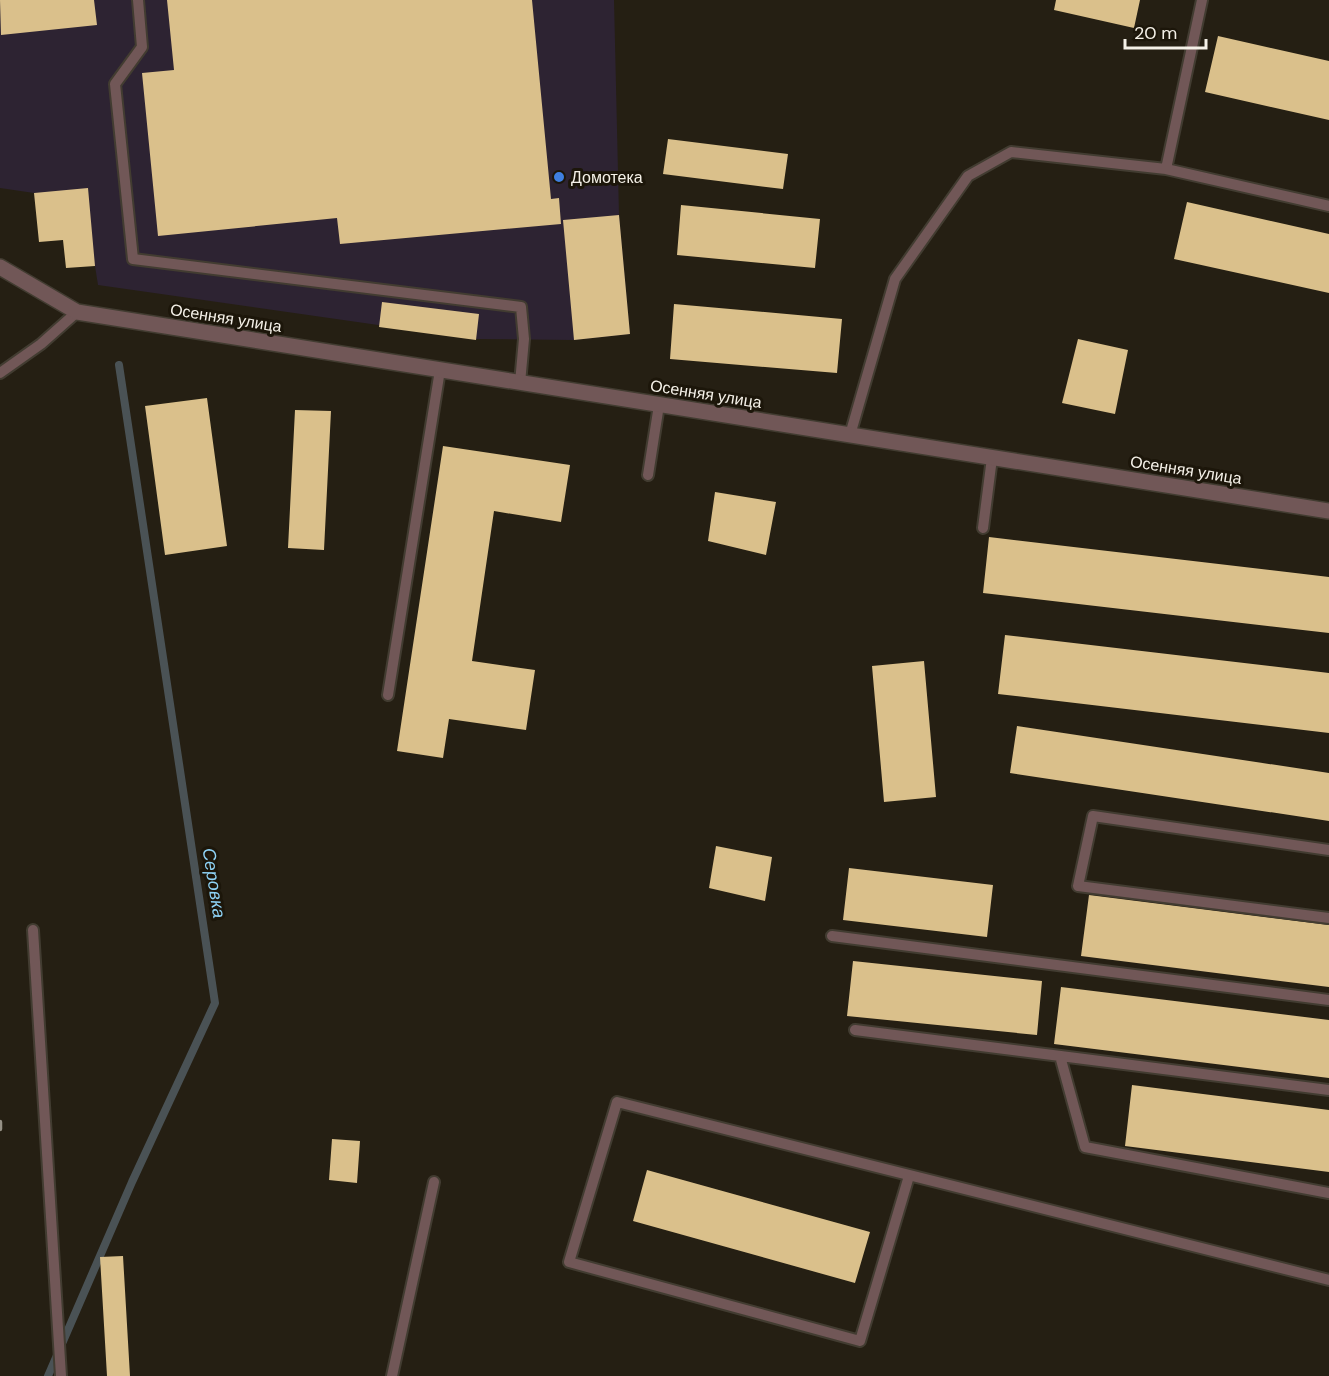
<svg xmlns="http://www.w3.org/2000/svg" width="1329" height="1376" font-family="'DM Sans',sans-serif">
  <rect width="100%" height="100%" fill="#251f13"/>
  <path fill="#2d2332" d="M 0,0 L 614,0 L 619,215 L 630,334 L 574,340 L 476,339 L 98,285 L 95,266 L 34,193 L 0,188 Z"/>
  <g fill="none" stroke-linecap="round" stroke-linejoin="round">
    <path stroke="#4a5255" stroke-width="8" d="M 48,1376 L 132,1182 L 215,1003 L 119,365"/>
  </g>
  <path fill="#dac08b" d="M 0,0 L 94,0 L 97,25 L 1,35 Z
    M 167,0 L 532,0 L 551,199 L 559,198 L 561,224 L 340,244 L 337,218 L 158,236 L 142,73 L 174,70 Z
    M 1056,0 L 1140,0 L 1134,28 L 1054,10 Z
    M 1218,36 L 1329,61 L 1329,120 L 1205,92 Z
    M 668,139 L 788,154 L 783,189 L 663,174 Z
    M 88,188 L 95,266 L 66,268 L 63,240 L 39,242 L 34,193 Z
    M 1187,202 L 1329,234 L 1329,293 L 1174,259 Z
    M 681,205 L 820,219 L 815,268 L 677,255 Z
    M 619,215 L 630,334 L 574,340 L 563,220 Z
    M 382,302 L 479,314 L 476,340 L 379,327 Z
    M 674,304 L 842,319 L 837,373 L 670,359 Z
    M 1078,339 L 1128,350 L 1115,414 L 1062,403 Z
    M 207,398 L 227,546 L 165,555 L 145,406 Z
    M 295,410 L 331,411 L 324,550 L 288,548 Z
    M 443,446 L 570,465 L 561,522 L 494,511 L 472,661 L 535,670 L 526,730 L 449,719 L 443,758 L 397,751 Z
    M 715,492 L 776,502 L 766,555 L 708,541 Z
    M 989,537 L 1329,577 L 1329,633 L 983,593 Z
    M 1005,635 L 1329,673 L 1329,733 L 998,694 Z
    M 924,661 L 936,797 L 884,802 L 872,666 Z
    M 1017,726 L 1329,773 L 1329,821 L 1010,773 Z
    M 716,846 L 772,857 L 765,901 L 709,888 Z
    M 849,868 L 993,885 L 987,937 L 843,920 Z
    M 1089,895 L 1329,925 L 1329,987 L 1081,956 Z
    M 853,961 L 1042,981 L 1037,1035 L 847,1016 Z
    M 1061,987 L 1329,1020 L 1329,1078 L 1054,1044 Z
    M 1132,1085 L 1329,1110 L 1329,1172 L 1125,1146 Z
    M 332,1139 L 360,1141 L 357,1183 L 329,1180 Z
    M 647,1170 L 870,1232 L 855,1283 L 633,1221 Z
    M 123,1256 L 130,1376 L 107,1376 L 100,1257 Z"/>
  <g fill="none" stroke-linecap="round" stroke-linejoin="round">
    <g stroke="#423c31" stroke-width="14">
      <path id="service" d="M 138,0 L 142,47 L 115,84 L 133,259 L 521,307 L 524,339 L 520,383
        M 1166,169 L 1202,0
        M 0,373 L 41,344 L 77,312
        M 850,435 L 895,279 L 968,176 L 1011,152 L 1166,169 L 1329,206
        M 648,475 L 659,405
        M 983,528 L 992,458
        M 388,695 L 440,370
        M 1329,850 L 1093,816 L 1078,886 L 1329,918
        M 33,930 L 61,1376
        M 832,936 L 1329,1000
        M 855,1030 L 1329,1090
        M 1060,1056 L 1085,1147 L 1329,1193
        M 909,1176 L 860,1341 L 569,1262 L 617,1102 L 1329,1280
        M 392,1376 L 434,1182"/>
    </g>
    <g stroke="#423c31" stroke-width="18">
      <path id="minor" d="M 0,267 L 77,312 L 1329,511"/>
    </g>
    <use href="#service" stroke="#715757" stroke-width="10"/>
    <use href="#minor" stroke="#715757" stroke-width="15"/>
    <path stroke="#959085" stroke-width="4.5" d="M 0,1122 L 0,1129"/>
  </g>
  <circle fill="#3f7fe0" stroke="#1c160a" stroke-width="2" cx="559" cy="177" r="6"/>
  <g text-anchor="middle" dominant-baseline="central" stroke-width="6" stroke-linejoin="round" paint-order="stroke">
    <g font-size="16" fill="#f5f1e8" stroke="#1c160a" text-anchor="start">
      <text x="571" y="177">Домотека</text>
    </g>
    <g font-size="16" fill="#f5f1e8" stroke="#1c160a">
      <text transform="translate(226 318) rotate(9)">Осенняя улица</text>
      <text transform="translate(706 394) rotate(9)">Осенняя улица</text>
      <text transform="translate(1186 470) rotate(9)">Осенняя улица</text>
    </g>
    <g font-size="18" font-style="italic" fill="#8fd3f6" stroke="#1c160a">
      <text transform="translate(214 883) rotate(81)">Серовка</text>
    </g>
  </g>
  <path d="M1125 39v9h81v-9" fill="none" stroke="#f5f1e8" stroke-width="3"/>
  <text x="1134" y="39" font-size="18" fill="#f5f1e8" stroke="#1c160a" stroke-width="4.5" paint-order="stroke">20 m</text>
</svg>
